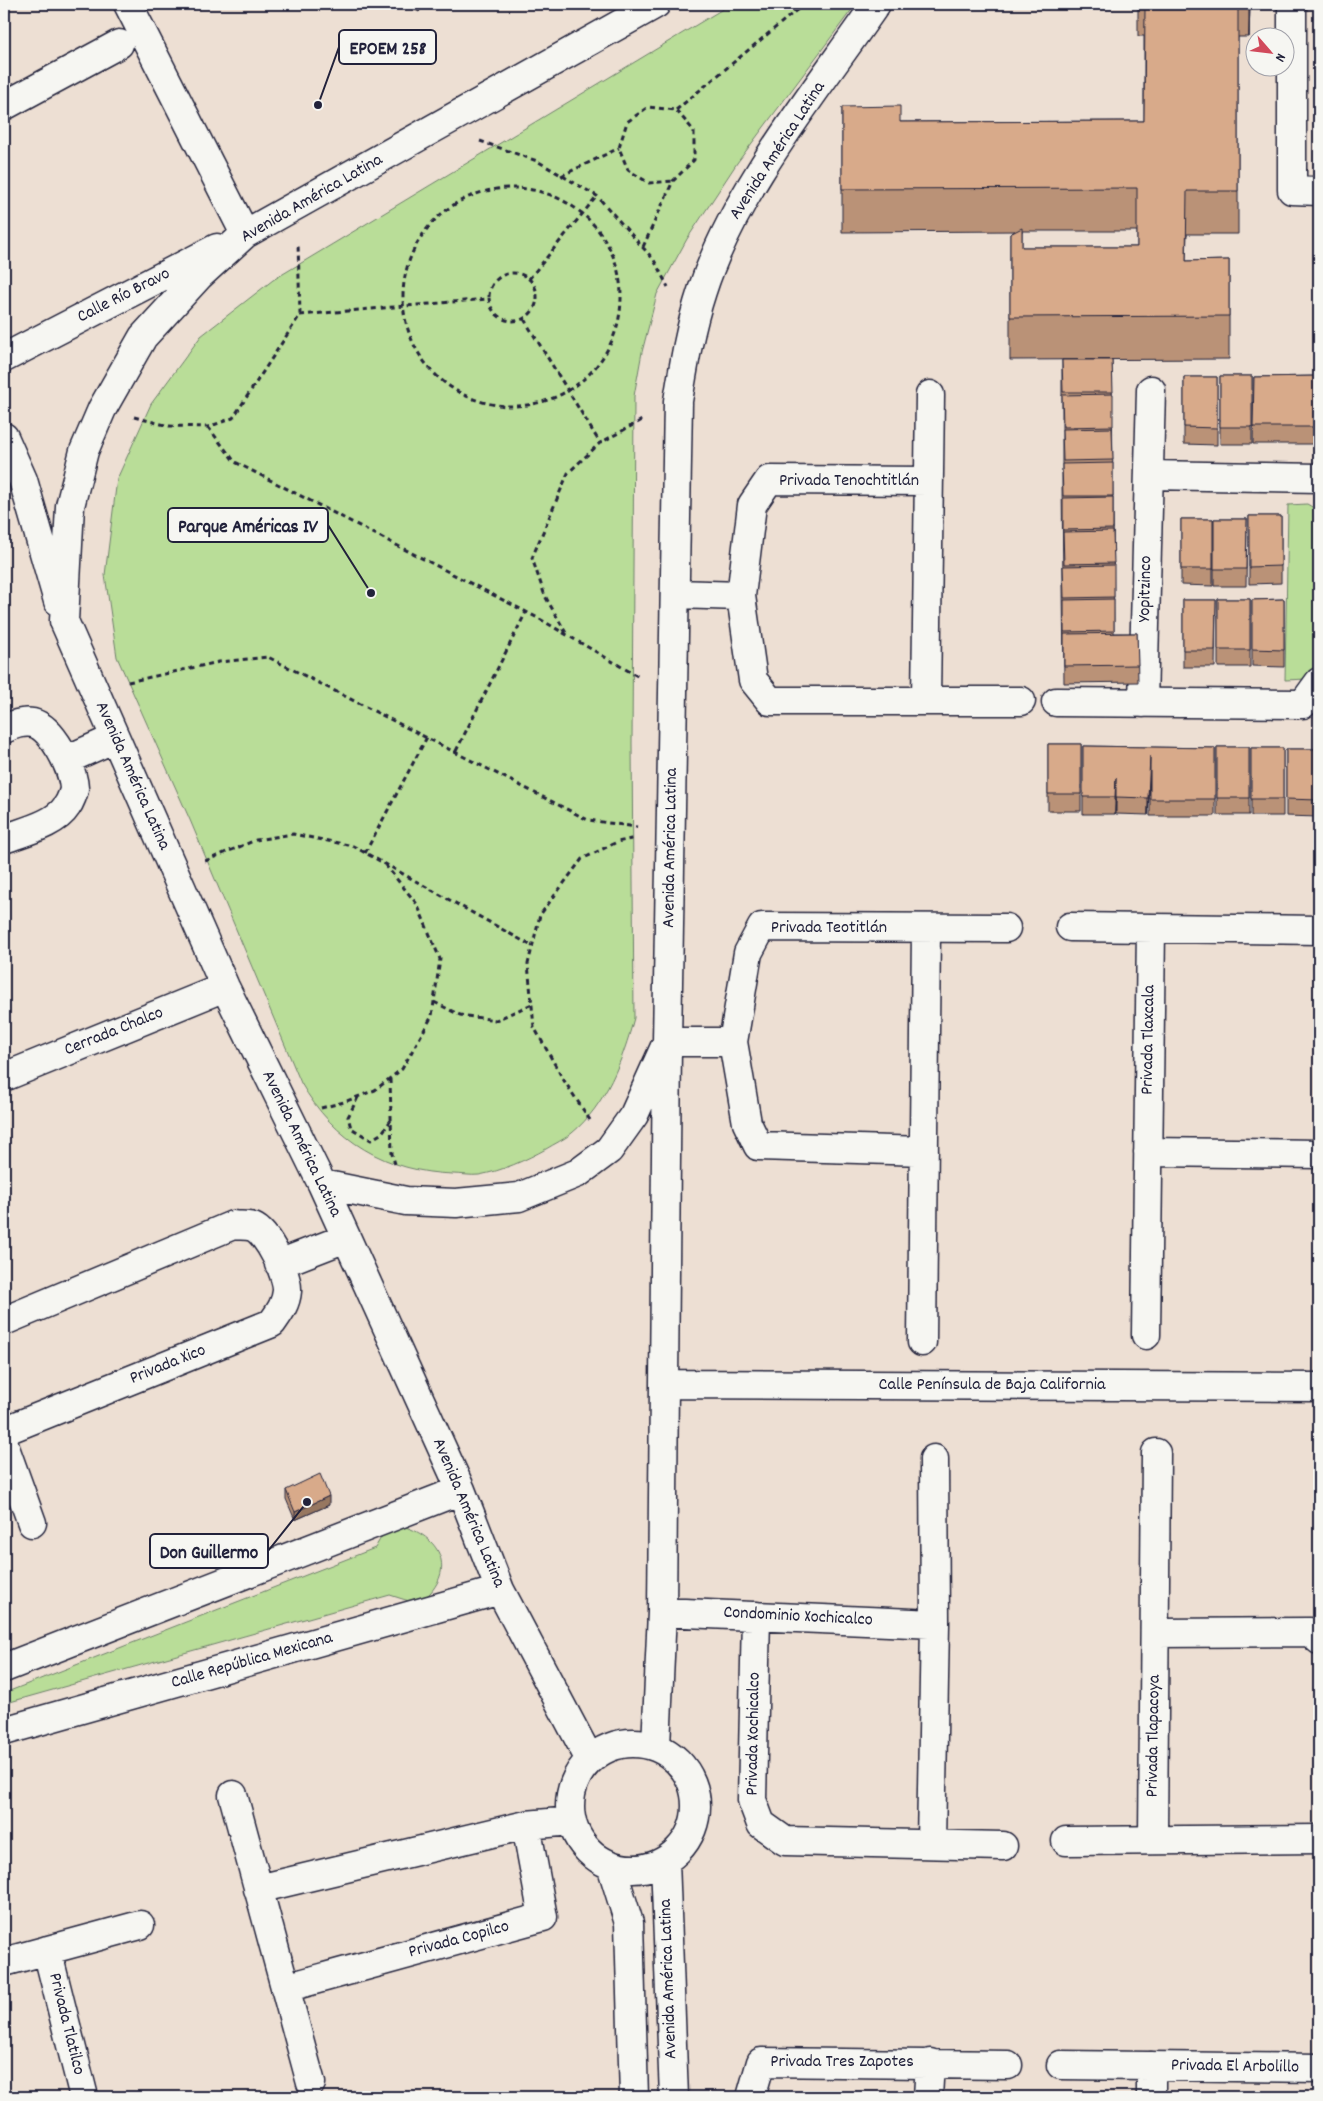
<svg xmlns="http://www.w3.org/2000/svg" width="1323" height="2101" font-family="Dekko,sans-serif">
  <rect width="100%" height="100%" fill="#eddfd3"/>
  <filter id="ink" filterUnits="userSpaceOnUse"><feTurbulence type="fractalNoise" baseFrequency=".02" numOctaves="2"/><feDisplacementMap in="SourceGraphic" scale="10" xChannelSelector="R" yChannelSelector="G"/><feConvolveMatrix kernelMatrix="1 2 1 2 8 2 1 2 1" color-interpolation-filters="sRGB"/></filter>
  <g filter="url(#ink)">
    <path fill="#b9dd98" stroke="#6e806a" d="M 731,4 L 856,4 L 737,163 L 687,239 L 657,294 L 642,352 L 634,396 L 632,743 L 634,1018 C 623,1059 606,1105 572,1133 C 565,1139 554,1144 546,1149 C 526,1160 502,1171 479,1175 C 471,1176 461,1174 453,1174 C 387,1172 334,1141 301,1083 L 190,820 L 117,657 L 105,575 L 117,479 L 151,404 L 201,336 L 273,280 Z
      M 1307,504 L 1314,508 L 1319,543 L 1319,638 L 1314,671 L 1307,679 L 1285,680 L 1288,505 Z
      M 405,1527 C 435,1536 455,1563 431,1592 C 427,1597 420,1600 415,1603 L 390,1595 L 10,1702 L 4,1712 L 4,1690 L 7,1692 L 375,1548 L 386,1529 Z"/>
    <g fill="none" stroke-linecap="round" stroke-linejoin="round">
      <g stroke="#22223b" stroke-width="31">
        <path id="minor" d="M 128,4 L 245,234
          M 1292,4 L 1292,190 L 1319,191
          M 4,106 L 119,44
          M 4,358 L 217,248
          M 4,437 L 23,480 L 58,601
          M 1149,475 L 1319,478
          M 929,481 L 769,480 L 752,505 L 741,596 L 753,680 L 770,701 L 1021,701
          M 675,594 L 741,596
          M 926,701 L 930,395
          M 1056,702 L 1303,704 L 1319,682
          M 1143,703 L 1151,390
          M 4,729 C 13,725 22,721 33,723 C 53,728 73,769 74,788 C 74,792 70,802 67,806 C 55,825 24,831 4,839
          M 66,760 L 115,738
          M 1070,927 L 1319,930
          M 4,1077 L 225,987
          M 924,1151 L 758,1146 L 747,1123 L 733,1042 L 748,953 L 762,927 L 1006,928
          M 1148,1152 L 1319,1154
          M 322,1184 L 406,1201 L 456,1203 L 519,1197 L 578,1173 L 609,1150 L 634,1115 L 667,1042 L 733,1042
          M 279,1264 L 346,1238
          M 4,1321 L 233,1225 C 239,1226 247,1225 253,1227 C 268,1233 288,1276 287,1291 C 286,1304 279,1313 272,1323 L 4,1431
          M 1146,1335 L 1151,928
          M 922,1342 L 926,929
          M 664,1384 L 1319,1387
          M 4,1445 L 32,1523
          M 662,1612 L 935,1624
          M 756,1616 L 752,1800 L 761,1824 L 785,1841 L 1003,1846
          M 1156,1633 L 1310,1632 L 1319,1640
          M 4,1668 L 461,1490
          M 4,1731 L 500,1590
          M570 1806a63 63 0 1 1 126 0a63 63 0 1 1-126 0Z
          M 656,1746 L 662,1612 L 667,1042 L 678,401 C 684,364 690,327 702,291 C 734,191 817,90 876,4
          M 590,1760 L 500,1590 L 461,1490 L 322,1184 L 225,987 L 64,621 L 70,506 L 84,451 L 102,409 L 143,337 L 199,276 L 245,234 L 656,4
          M 233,1795 L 311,2083
          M 1153,1839 L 1156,1453
          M 1066,1841 L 1319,1839
          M 931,1843 L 935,1624 L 934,1459
          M 665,1861 L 674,2097
          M 611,1865 L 629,1923 L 634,2097
          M 258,1889 L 526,1825 L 572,1821
          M 47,1950 L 84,2097
          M 4,1962 L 140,1925
          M 285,1988 L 543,1917 L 526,1825
          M 1061,2065 L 1319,2068
          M 751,2097 L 761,2062 L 1008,2065
          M 928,2097 L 930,2063
          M 1151,2097 L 1151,2066"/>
      </g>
      <path stroke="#22223b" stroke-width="3" stroke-dasharray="5 4" stroke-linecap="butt" d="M 676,110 L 804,4
        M 480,141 L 537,161 L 597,196 L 654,260 L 668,287
        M 561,176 L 619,148
        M403 297a109 109 0 1 1 218 0a109 109 0 1 1-218 0Z
        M 643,247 L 673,181 L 694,160 L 694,131 L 676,110 L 648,107 L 627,122 L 619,148 L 628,170 L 649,183 L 673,181
        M489 297a24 24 0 1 1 48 0a24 24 0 1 1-48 0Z
        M 529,279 L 597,196
        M 300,315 L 488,299
        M 524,319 L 600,443
        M 134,417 L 169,426 L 208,427 L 233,418 L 300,315 L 298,243
        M 208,427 L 235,462 L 538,618 L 639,677
        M 566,633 L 545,596 L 532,558 L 568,473 L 600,443 L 644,419
        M 128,682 L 219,662 L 268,657 L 588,820 L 637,827
        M 456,751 L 526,612
        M 365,853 L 427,737
        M 205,861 L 256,840 L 293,834 L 353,846 L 532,946
        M 434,1002 L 460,1015 L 496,1020 L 532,1004
        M 390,1079 L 392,1154 L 395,1164
        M 358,1097 L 348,1117 L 351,1128 L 371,1140 L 382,1133 L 391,1120
        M 321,1108 L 344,1102 L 375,1090 L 402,1069 L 432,1016 L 440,959 L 417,904 L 386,866
        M 590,1120 L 563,1079 L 534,1027 L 528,964 L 540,915 L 582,859 L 617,842 L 636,838"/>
      <use href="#minor" stroke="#f6f6f2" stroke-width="28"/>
    </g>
    <path fill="#ba9277" stroke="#22223b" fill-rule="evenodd" d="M 404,4 L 423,4 L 419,12 Z
      M 1138,4 L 1250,4 L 1249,37 L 1238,37 L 1238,234 L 1187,234 L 1186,261 L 1229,260 L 1229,359 L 1010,360 L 1010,234 L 1015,231 L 842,232 L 842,107 L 900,122 L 1144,121 L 1144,36 L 1138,36 ZM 1022,231 L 1137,231 L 1137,247 L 1022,247 Z
      M 1062,360 L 1112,360 L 1114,633 L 1137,633 L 1138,682 L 1064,683 L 1062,481 Z
      M 1220,376 L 1252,376 L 1252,444 L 1220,444 Z
      M 1319,376 L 1319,444 L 1253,444 L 1254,377 Z
      M 1184,377 L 1217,377 L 1217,445 L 1184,444 Z
      M 1249,516 L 1281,516 L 1281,583 L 1249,584 Z
      M 1181,519 L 1213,519 L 1213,586 L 1181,585 Z
      M 1214,519 L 1247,519 L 1246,586 L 1214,586 Z
      M 1218,599 L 1250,599 L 1250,667 L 1218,667 Z
      M 1284,599 L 1284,667 L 1252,666 L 1252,600 Z
      M 1183,600 L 1216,600 L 1215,667 L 1183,667 Z
      M 1048,744 L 1081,744 L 1081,811 L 1048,811 Z
      M 1083,746 L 1215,748 L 1215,816 L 1150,816 L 1150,774 L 1148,815 L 1116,814 L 1116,795 L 1115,814 L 1083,814 Z
      M 1217,747 L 1249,747 L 1249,815 L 1217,815 Z
      M 1251,748 L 1283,748 L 1283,816 L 1251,816 Z
      M 1286,749 L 1318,749 L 1318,817 L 1286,816 Z
      M 286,1490 L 329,1505 L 295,1520 L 286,1499 Z"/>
    <path fill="#977761" stroke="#22223b" d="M 419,4 L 423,4 L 419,12 Z
      M 1249,4 L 1250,4 L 1249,37 Z
      M 1150,756 L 1150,773 L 1148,815 L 1148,798 Z
      M 1116,778 L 1116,795 L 1115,814 L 1115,797 Z
      M 329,1496 L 329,1505 L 295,1520 L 295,1512 Z"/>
    <path fill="#d8aa8a" stroke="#22223b" d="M 1145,7 L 1238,7 L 1238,191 L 1187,191 L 1186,261 L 1229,260 L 1229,316 L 1010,317 L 1010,234 L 1022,228 L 1022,247 L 1137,247 L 1137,188 L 842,189 L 842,107 L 900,106 L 900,122 L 1144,121 Z
      M 1062,360 L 1112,360 L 1113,392 L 1063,392 Z
      M 1220,376 L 1252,376 L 1252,427 L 1220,427 Z
      M 1319,376 L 1319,427 L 1253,427 L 1254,377 Z
      M 1184,377 L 1217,377 L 1217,428 L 1184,427 Z
      M 1113,394 L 1113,426 L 1063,427 L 1062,395 Z
      M 1112,428 L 1113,460 L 1063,461 L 1062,429 Z
      M 1113,463 L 1113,496 L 1063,496 L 1062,464 Z
      M 1113,497 L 1113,529 L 1063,530 L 1063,498 Z
      M 1249,516 L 1281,516 L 1281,566 L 1249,567 Z
      M 1181,519 L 1213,519 L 1213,569 L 1181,569 Z
      M 1214,519 L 1247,519 L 1246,569 L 1214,569 Z
      M 1113,531 L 1114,563 L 1064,564 L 1063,532 Z
      M 1114,565 L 1114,597 L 1064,598 L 1063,566 Z
      M 1114,599 L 1114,631 L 1064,632 L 1064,600 Z
      M 1218,599 L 1250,599 L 1250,650 L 1218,650 Z
      M 1284,599 L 1284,650 L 1252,649 L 1252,600 Z
      M 1183,600 L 1216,600 L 1215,650 L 1183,650 Z
      M 1137,633 L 1138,665 L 1064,666 L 1064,634 Z
      M 1048,744 L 1081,744 L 1081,794 L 1048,794 Z
      M 1083,746 L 1215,748 L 1215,799 L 1150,799 L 1150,756 L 1148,798 L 1116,797 L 1116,778 L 1115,797 L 1083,797 Z
      M 1217,747 L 1249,747 L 1249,798 L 1217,798 Z
      M 1251,748 L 1283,748 L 1283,799 L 1251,799 Z
      M 1286,749 L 1318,749 L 1318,800 L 1286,799 Z
      M 320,1474 L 329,1496 L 295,1512 L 286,1490 Z"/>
  </g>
  <g text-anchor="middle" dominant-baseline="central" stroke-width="4.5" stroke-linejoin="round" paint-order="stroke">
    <g font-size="18" fill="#22223b" stroke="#f6f6f2">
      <text transform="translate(778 151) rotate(-57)">Avenida América Latina</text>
      <text transform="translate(312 199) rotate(-30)">Avenida América Latina</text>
      <text transform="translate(124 296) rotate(-27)">Calle Río Bravo</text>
      <text x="849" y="481">Privada Tenochtitlán</text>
      <text transform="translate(1146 589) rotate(-89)">Yopitzinco</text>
      <text transform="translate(132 776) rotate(66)">Avenida América Latina</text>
      <text transform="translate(671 848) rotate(-89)">Avenida América Latina</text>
      <text x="829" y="928">Privada Teotitlán</text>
      <text transform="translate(114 1032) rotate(-22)">Cerrada Chalco</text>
      <text transform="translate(1149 1040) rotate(-89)">Privada Tlaxcala</text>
      <text transform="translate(301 1144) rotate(64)">Avenida América Latina</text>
      <text transform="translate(168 1365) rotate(-22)">Privada Xico</text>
      <text x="992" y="1385">Calle Península de Baja California</text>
      <text transform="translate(468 1513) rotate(67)">Avenida América Latina</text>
      <text transform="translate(798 1617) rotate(3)">Condominio Xochicalco</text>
      <text transform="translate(252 1661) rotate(-16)">Calle República Mexicana</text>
      <text transform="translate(754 1734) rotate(-89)">Privada Xochicalco</text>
      <text transform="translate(1154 1736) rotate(-89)">Privada Tlapacoya</text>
      <text transform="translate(459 1940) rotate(-15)">Privada Copilco</text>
      <text transform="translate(669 1979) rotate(-92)">Avenida América Latina</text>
      <text transform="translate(66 2024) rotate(76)">Privada Tlatilco</text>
      <text x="842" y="2062">Privada Tres Zapotes</text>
      <text transform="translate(1235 2067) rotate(1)">Privada El Arbolillo</text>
    </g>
  </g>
  <path fill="none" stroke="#22223b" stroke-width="2" d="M318 105L339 47M371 593L328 525M307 1502L268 1551"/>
  <g fill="#22223b" stroke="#f6f6f2" stroke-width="2">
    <circle cx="318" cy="105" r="5"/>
    <circle cx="371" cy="593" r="5"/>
    <circle cx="307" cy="1502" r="5"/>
  </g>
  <g fill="#f6f6f2" stroke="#22223b" stroke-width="2">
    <rect x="339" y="30" width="97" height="34" rx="5"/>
    <rect x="168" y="508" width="160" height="34" rx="5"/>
    <rect x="150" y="1534" width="118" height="34" rx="5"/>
  </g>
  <g font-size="19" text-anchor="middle" font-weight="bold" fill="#22223b">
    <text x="388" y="54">EPOEM 258</text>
    <text x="248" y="532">Parque Américas IV</text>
    <text x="209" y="1558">Don Guillermo</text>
  </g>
  <rect width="1323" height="2101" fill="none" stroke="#f6f6f2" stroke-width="20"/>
  <rect x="10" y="10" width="1303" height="2081" fill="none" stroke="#22223b" stroke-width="2" filter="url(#ink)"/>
  <g transform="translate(1270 52) rotate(118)"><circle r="24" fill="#f6f6f2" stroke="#a1a1a9"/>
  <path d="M0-4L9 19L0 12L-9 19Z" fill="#d1495b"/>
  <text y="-8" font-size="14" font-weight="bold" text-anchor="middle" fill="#22223b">N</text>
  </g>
</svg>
